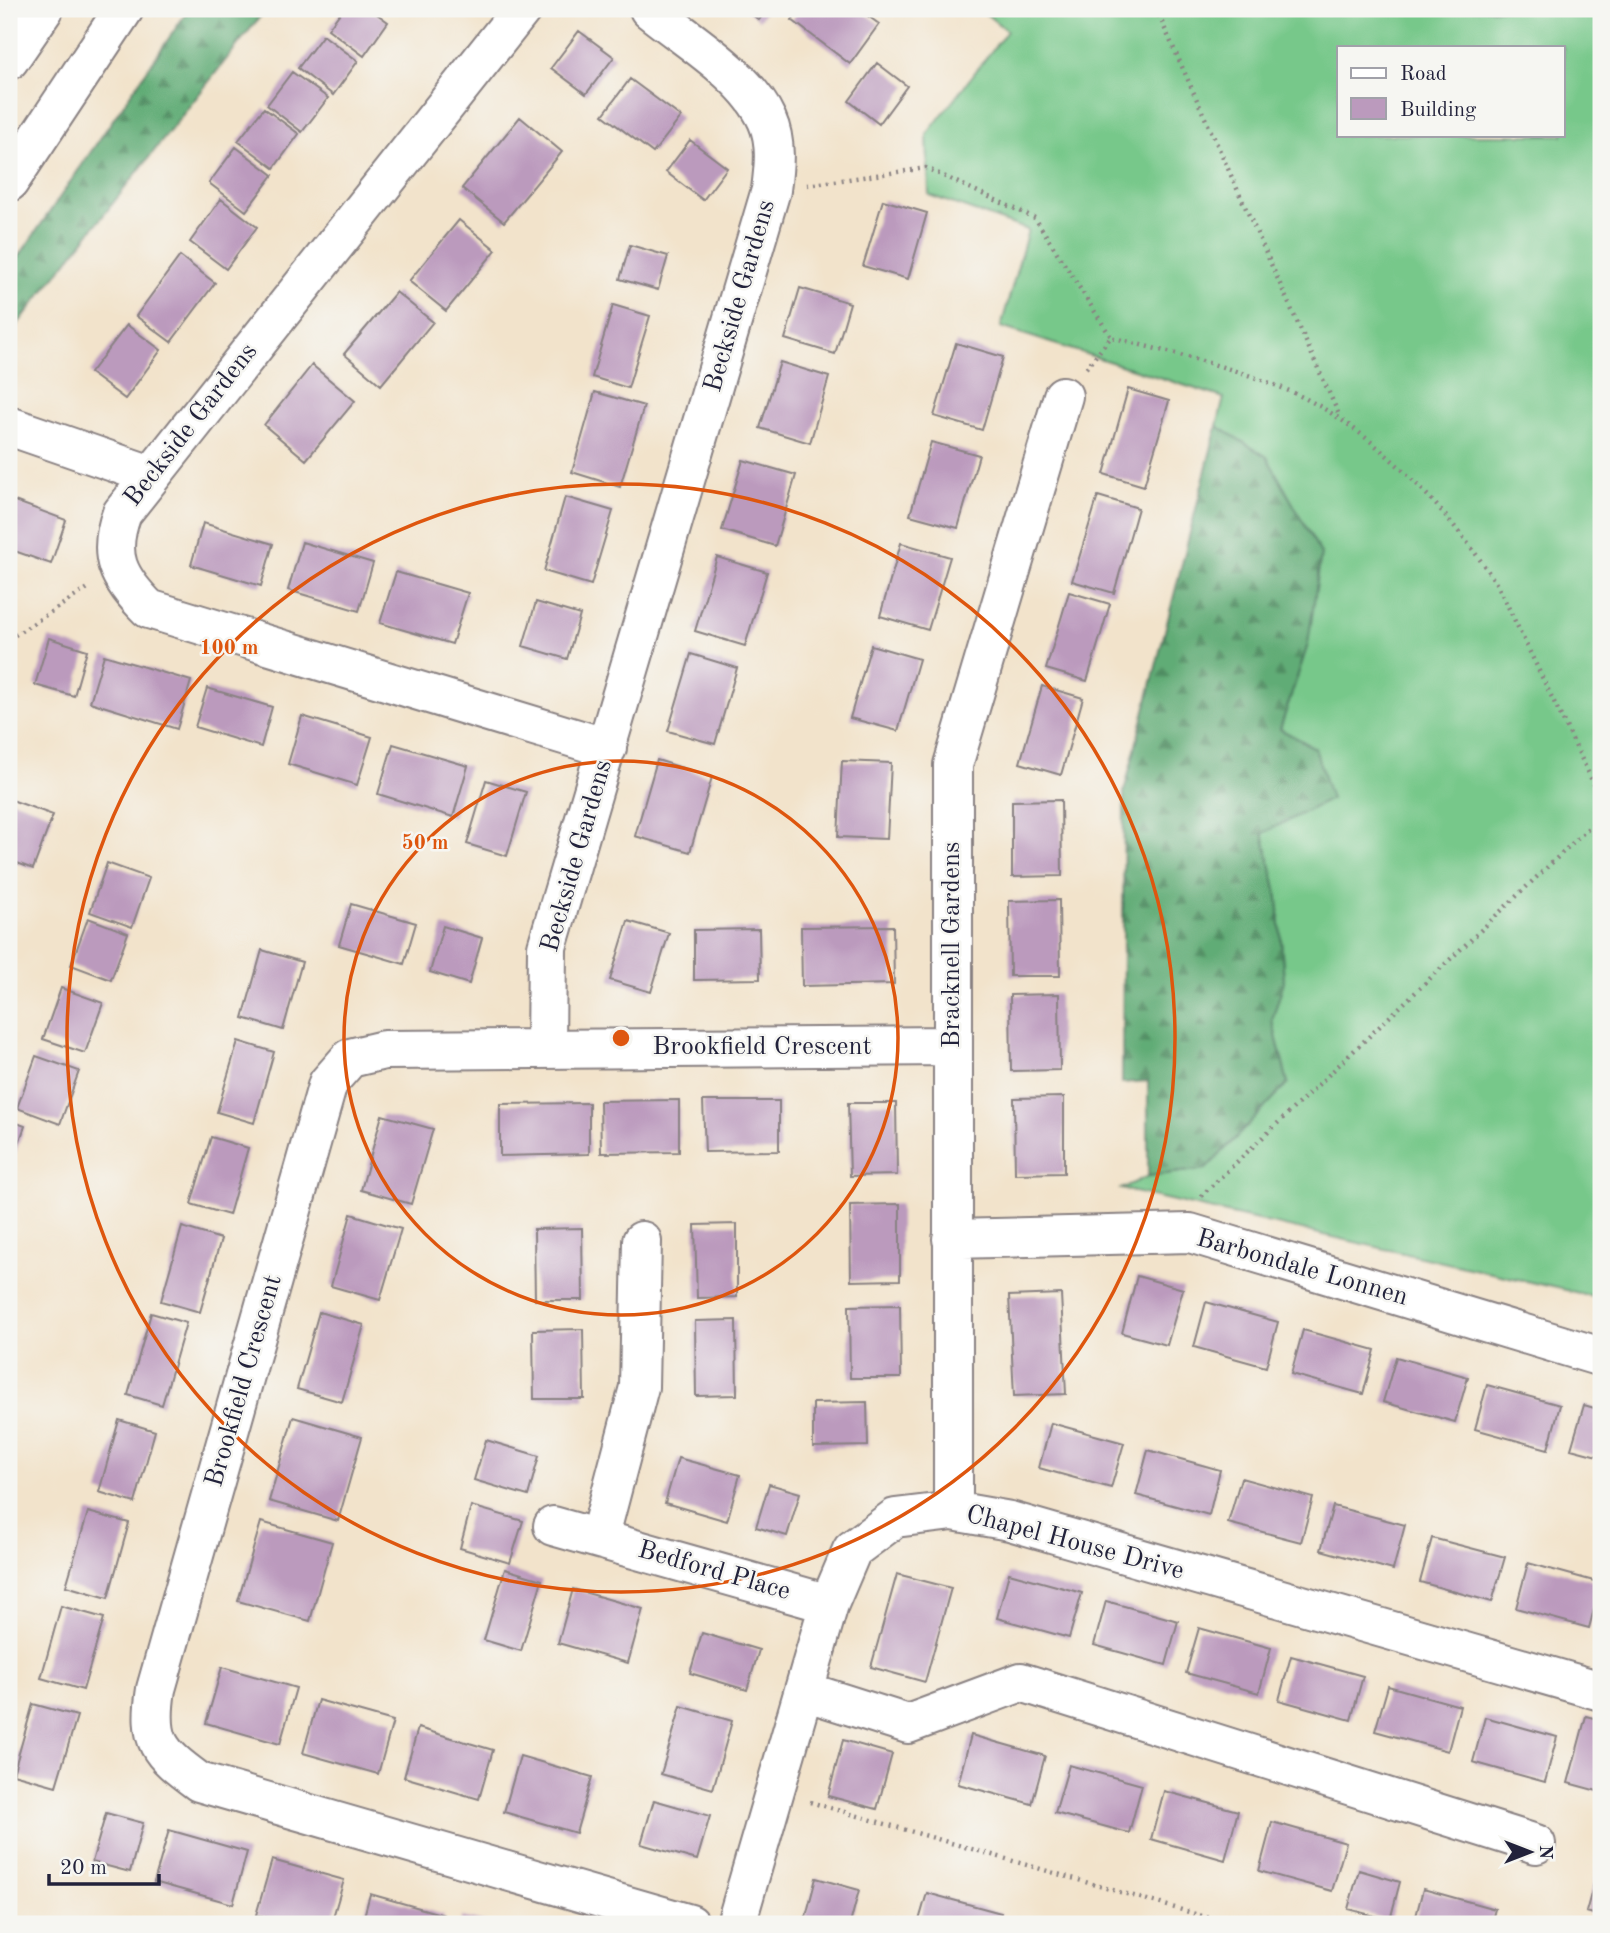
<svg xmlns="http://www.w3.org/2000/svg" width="1610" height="1933" font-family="'Old Standard TT',serif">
  <defs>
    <pattern id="forest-firs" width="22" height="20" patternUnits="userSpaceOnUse" patternTransform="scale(1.75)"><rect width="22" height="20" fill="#61ac76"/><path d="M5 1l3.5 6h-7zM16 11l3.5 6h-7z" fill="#508c62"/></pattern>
  </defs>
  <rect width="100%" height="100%" fill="#f6f6f2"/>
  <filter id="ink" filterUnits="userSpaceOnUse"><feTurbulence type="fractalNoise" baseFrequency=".0143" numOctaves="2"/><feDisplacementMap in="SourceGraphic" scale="14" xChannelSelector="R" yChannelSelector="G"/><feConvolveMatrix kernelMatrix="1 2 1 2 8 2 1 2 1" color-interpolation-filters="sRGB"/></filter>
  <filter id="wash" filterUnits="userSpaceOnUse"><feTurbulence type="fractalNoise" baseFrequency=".00686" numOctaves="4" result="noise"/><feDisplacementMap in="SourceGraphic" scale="28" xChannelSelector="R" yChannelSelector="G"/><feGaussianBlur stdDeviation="1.57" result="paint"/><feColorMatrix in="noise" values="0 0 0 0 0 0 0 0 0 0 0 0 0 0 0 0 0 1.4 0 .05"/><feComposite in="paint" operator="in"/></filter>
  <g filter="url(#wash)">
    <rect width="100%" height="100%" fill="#f2e3cb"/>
    <path fill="#77c88a" stroke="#4c7562" stroke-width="2" fill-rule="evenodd" d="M 980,9 L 1601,9 L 1601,1298 L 1121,1189 L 1148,1176 L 1206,1169 L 1288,1083 L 1272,1020 L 1284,981 L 1278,898 L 1263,833 L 1280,729 L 1308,644 L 1267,457 L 1217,426 L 1224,398 L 1001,327 L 1028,230 L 929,195 L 927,134 L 1007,31 ZM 1339,47 L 1563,47 L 1563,135 L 1339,135 Z"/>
    <path fill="url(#forest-firs)" stroke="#426758" stroke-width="2" d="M 189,9 L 266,9 L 9,335 L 9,271 Z
      M 1217,426 L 1267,457 L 1321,554 L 1308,644 L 1280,729 L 1315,748 L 1331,799 L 1263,833 L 1278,898 L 1284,981 L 1272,1020 L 1288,1083 L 1206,1169 L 1148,1176 L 1148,1081 L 1122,1083 L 1124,792 Z"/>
    <g id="blocks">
      <path fill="#bb9abd" d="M 343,9 L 370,9 L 388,22 L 364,56 L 328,29 Z
        M 745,9 L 767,9 L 759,20 Z
        M 800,9 L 858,9 L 879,24 L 850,64 L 792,20 Z
        M 579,31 L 614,57 L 586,94 L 551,68 Z
        M 323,35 L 358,61 L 333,95 L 298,68 Z
        M 877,63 L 907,86 L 879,124 L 849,101 Z
        M 292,72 L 328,98 L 302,132 L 267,105 Z
        M 630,79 L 681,117 L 653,153 L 603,115 Z
        M 264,108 L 299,134 L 274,168 L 238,141 Z
        M 520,117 L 562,152 L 504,222 L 462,188 Z
        M 690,140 L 727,168 L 703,200 L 666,172 Z
        M 236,147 L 273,175 L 246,211 L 209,183 Z
        M 221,199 L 257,227 L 226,269 L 190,242 Z
        M 883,200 L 927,213 L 908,279 L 863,266 Z
        M 459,220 L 496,250 L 446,311 L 409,281 Z
        M 630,245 L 668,256 L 658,290 L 620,279 Z
        M 180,256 L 215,283 L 171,342 L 136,316 Z
        M 800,288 L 850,303 L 835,354 L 785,339 Z
        M 396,292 L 433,322 L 381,385 L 344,354 Z
        M 613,305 L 650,316 L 628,388 L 592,377 Z
        M 127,325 L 161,350 L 125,399 L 90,373 Z
        M 956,343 L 1003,357 L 982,430 L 934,416 Z
        M 780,362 L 829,377 L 810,443 L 760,428 Z
        M 312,365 L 355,401 L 306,460 L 264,425 Z
        M 1128,389 L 1169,401 L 1144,486 L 1104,474 Z
        M 595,392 L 644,406 L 620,487 L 572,472 Z
        M 931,442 L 979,455 L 958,528 L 910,515 Z
        M 743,460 L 796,475 L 775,546 L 722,530 Z
        M 1098,496 L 1138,508 L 1114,593 L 1072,581 Z
        M 565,497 L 613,511 L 591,585 L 544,571 Z
        M 9,499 L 66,520 L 51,564 L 9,549 Z
        M 203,523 L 273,544 L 261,586 L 191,565 Z
        M 302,542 L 373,563 L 359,611 L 288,590 Z
        M 901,543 L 950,557 L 928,630 L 880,616 Z
        M 717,557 L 767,572 L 745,646 L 695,631 Z
        M 396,572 L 468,593 L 452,644 L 380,623 Z
        M 1069,592 L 1110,604 L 1087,681 L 1046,669 Z
        M 536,602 L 580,615 L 567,659 L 523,646 Z
        M 49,638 L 87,650 L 74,696 L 35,685 Z
        M 871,645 L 919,659 L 898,731 L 850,718 Z
        M 691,654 L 737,668 L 715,744 L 668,731 Z
        M 104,655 L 191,681 L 177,729 L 90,702 Z
        M 1042,686 L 1083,698 L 1061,775 L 1020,763 Z
        M 207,688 L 272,707 L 261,747 L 195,727 Z
        M 302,716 L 372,737 L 357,785 L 288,764 Z
        M 393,744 L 468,766 L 453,817 L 378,794 Z
        M 657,760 L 712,777 L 690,852 L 635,836 Z
        M 842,761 L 891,763 L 887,839 L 838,837 Z
        M 486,780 L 526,792 L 507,856 L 467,844 Z
        M 9,799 L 53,815 L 33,869 L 9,860 Z
        M 1061,800 L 1062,876 L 1012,877 L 1012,801 Z
        M 107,863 L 149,878 L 132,927 L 90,912 Z
        M 1059,900 L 1060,976 L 1010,976 L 1009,901 Z
        M 351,904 L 416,923 L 404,964 L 339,945 Z
        M 88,918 L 128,933 L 111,980 L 71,965 Z
        M 628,921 L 669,933 L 651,992 L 610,980 Z
        M 443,926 L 482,938 L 469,984 L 430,972 Z
        M 893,926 L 894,984 L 802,986 L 801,927 Z
        M 759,929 L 760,979 L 694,980 L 694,930 Z
        M 262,950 L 302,962 L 283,1030 L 243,1018 Z
        M 61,988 L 103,1003 L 85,1053 L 43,1039 Z
        M 1059,994 L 1060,1070 L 1011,1071 L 1010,995 Z
        M 238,1041 L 274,1052 L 254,1123 L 217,1112 Z
        M 36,1056 L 79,1071 L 60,1124 L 17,1108 Z
        M 1064,1097 L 1064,1173 L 1015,1174 L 1014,1098 Z
        M 679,1100 L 679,1152 L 601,1153 L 600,1101 Z
        M 703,1101 L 779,1101 L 779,1151 L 705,1152 Z
        M 589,1103 L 589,1154 L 500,1156 L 500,1104 Z
        M 848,1103 L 896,1103 L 897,1175 L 850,1176 Z
        M 382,1115 L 433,1129 L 411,1204 L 361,1190 Z
        M 9,1120 L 25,1126 L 9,1171 Z
        M 211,1137 L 248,1148 L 229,1215 L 191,1204 Z
        M 900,1204 L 900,1280 L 851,1281 L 850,1205 Z
        M 351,1214 L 401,1229 L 380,1300 L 331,1286 Z
        M 737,1224 L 737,1297 L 697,1298 L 695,1225 Z
        M 182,1227 L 221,1239 L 200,1312 L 161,1301 Z
        M 582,1228 L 583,1300 L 535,1300 L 534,1229 Z
        M 1137,1276 L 1183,1289 L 1167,1345 L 1122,1333 Z
        M 1061,1294 L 1066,1394 L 1014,1396 L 1009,1296 Z
        M 1206,1302 L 1278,1322 L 1266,1367 L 1194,1347 Z
        M 900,1305 L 901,1378 L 850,1378 L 849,1306 Z
        M 319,1312 L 364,1325 L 342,1402 L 297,1389 Z
        M 151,1313 L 186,1323 L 162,1405 L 128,1395 Z
        M 736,1320 L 737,1395 L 696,1396 L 695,1321 Z
        M 583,1329 L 584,1399 L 534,1399 L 533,1330 Z
        M 1303,1330 L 1375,1350 L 1363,1394 L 1291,1374 Z
        M 1396,1357 L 1468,1377 L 1455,1422 L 1383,1402 Z
        M 1487,1385 L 1560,1405 L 1548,1449 L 1475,1429 Z
        M 867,1402 L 868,1446 L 813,1447 L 813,1403 Z
        M 1584,1405 L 1601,1410 L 1601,1457 L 1571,1449 Z
        M 293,1417 L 362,1437 L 338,1521 L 269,1501 Z
        M 119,1420 L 155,1431 L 135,1503 L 99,1492 Z
        M 1051,1423 L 1124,1443 L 1111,1488 L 1039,1468 Z
        M 486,1440 L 539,1456 L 528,1496 L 474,1480 Z
        M 1148,1450 L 1220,1470 L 1209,1515 L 1136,1495 Z
        M 678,1458 L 740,1475 L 727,1521 L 665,1503 Z
        M 1241,1478 L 1313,1498 L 1301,1542 L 1228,1523 Z
        M 769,1484 L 800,1493 L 787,1536 L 756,1527 Z
        M 471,1506 L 523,1521 L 510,1563 L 460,1548 Z
        M 1333,1506 L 1405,1525 L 1393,1570 L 1321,1550 Z
        M 88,1512 L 129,1523 L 108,1598 L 66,1586 Z
        M 261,1522 L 332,1542 L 310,1621 L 238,1601 Z
        M 1432,1538 L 1505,1557 L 1492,1602 L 1420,1582 Z
        M 1528,1563 L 1601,1583 L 1589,1628 L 1516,1608 Z
        M 505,1569 L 542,1580 L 521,1651 L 484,1640 Z
        M 1009,1573 L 1082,1593 L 1069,1638 L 997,1618 Z
        M 897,1574 L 951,1588 L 925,1682 L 871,1667 Z
        M 573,1589 L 643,1609 L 628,1663 L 558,1643 Z
        M 1106,1601 L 1178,1621 L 1166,1665 L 1094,1645 Z
        M 61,1606 L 104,1618 L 83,1690 L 41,1678 Z
        M 1199,1628 L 1271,1648 L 1259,1693 L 1186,1673 Z
        M 702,1633 L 759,1650 L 747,1690 L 690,1673 Z
        M 1291,1656 L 1363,1676 L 1351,1720 L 1279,1700 Z
        M 222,1667 L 296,1688 L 280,1744 L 206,1723 Z
        M 1388,1686 L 1460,1706 L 1448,1751 L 1375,1731 Z
        M 318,1700 L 393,1721 L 378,1774 L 303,1753 Z
        M 33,1704 L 77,1716 L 56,1786 L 13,1774 Z
        M 681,1706 L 732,1721 L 713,1789 L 661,1774 Z
        M 1586,1716 L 1601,1720 L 1601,1792 L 1568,1783 Z
        M 1485,1717 L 1557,1737 L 1545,1782 L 1473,1762 Z
        M 418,1728 L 493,1750 L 479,1799 L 404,1777 Z
        M 971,1735 L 1045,1756 L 1032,1804 L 958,1784 Z
        M 843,1740 L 892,1754 L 877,1809 L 828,1796 Z
        M 520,1756 L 592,1777 L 576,1833 L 504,1812 Z
        M 1069,1765 L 1142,1785 L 1129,1833 L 1055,1813 Z
        M 1164,1791 L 1238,1811 L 1225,1860 L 1151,1839 Z
        M 654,1800 L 710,1816 L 697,1860 L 641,1844 Z
        M 106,1813 L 143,1823 L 130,1872 L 92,1862 Z
        M 1272,1822 L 1346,1843 L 1332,1891 L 1259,1871 Z
        M 169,1830 L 247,1852 L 233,1904 L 154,1882 Z
        M 1601,1858 L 1601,1916 L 1586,1912 Z
        M 272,1860 L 344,1880 L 331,1924 L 291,1924 L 256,1915 Z
        M 1359,1870 L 1400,1882 L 1390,1920 L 1348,1909 Z
        M 816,1878 L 859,1890 L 850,1924 L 804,1924 Z
        M 1423,1889 L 1495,1909 L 1491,1924 L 1414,1924 Z
        M 927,1893 L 1001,1913 L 998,1924 L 918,1924 Z
        M 370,1894 L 444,1915 L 441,1924 L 362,1924 Z
        M 462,1917 L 486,1923 L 486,1924 L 460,1924 Z"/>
    </g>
  </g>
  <g filter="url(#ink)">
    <use href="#blocks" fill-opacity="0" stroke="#8a8283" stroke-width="2"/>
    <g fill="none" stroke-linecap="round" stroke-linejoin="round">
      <g stroke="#8a8283" stroke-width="42">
        <path id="minor" d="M 522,9 L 122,513 C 106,556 118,578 149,609 L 607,748
          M 9,426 L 151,475
          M 546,1049 L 547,947 L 771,190 C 774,167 777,142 767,120 C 747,75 687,40 649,9
          M 952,1239 L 1190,1233 L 1601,1357
          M 953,1511 L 953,765 L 1063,396
          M 553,1526 L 829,1604
          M 599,1539 L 639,1387 L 642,1241
          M 804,1691 L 908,1724 L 1021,1682 L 1536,1844
          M 690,1924 L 199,1782 C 158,1752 148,1742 156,1689 L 328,1083 L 350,1058 L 384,1050 L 951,1046
          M 736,1924 L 829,1604 L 852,1550 L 895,1518 L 953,1511 L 1010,1521 L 1601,1691"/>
      </g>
      <g stroke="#8a8283" stroke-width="42">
        <path id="trunk" d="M 9,60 L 44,9
          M 9,182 L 124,9"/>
      </g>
      <path stroke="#8a8283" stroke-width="4.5" stroke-dasharray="2 5" stroke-linecap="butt" d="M 1156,9 L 1340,417
        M 807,185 L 926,168 L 1035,218 L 1111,337
        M 1086,368 L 1111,337 C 1173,354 1237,367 1296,394 C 1375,430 1453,515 1499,588 L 1601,799
        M 9,639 L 88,588
        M 1201,1196 L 1601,816
        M 810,1802 L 1230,1924"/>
      <use href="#minor" stroke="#fff" stroke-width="38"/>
      <use href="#trunk" stroke="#fff" stroke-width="38"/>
    </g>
  </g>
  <g fill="none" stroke="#de560e" stroke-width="3.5">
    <circle cx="621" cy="1038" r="277"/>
    <circle cx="621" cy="1038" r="554"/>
  </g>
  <g text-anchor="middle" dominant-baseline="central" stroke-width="5" stroke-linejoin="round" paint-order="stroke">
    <g font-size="26" fill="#22223b" stroke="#f6f6f2">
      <text transform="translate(740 296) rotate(-74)">Beckside Gardens</text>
      <text transform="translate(191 425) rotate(-52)">Beckside Gardens</text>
      <text transform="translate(577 856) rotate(-74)">Beckside Gardens</text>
      <text transform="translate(952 945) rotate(-90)">Bracknell Gardens</text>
      <text x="762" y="1047">Brookfield Crescent</text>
      <text transform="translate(1302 1268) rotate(16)">Barbondale Lonnen</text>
      <text transform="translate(244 1381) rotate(-74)">Brookfield Crescent</text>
      <text transform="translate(1075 1543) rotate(15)">Chapel House Drive</text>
      <text transform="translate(714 1571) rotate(16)">Bedford Place</text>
    </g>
  </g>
  <circle cx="621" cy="1038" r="10" fill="#de560e" stroke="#f6f6f2" stroke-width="3.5"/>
  <g font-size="21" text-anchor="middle" font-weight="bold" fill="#de560e" stroke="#f6f6f2" stroke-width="5" stroke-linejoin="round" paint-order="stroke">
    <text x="229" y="654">100 m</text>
    <text x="425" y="849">50 m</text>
  </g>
  <rect width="1610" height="1933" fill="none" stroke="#f6f6f2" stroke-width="35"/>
  <rect x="1337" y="46" width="228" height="91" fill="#f6f6f2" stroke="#a1a1a9" stroke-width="2"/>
  <rect x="1351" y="68" width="35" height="10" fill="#ffffff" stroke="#a1a1a9" stroke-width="2"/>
  <text x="1400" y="80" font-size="21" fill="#22223b">Road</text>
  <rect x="1351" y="98" width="35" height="21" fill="#bb9abd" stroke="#a1a1a9" stroke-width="2"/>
  <text x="1400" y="116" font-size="21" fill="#22223b">Building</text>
  <g transform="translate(1530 1852) rotate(90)" stroke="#f6f6f2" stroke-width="5" paint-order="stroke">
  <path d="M0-5L12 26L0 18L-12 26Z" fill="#22223b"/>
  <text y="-10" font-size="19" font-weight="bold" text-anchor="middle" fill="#22223b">N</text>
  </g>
  <path d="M49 1874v10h110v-10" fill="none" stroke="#22223b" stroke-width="3.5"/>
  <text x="60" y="1874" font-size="21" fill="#22223b" stroke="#f6f6f2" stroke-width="5" paint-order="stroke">20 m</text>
</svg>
